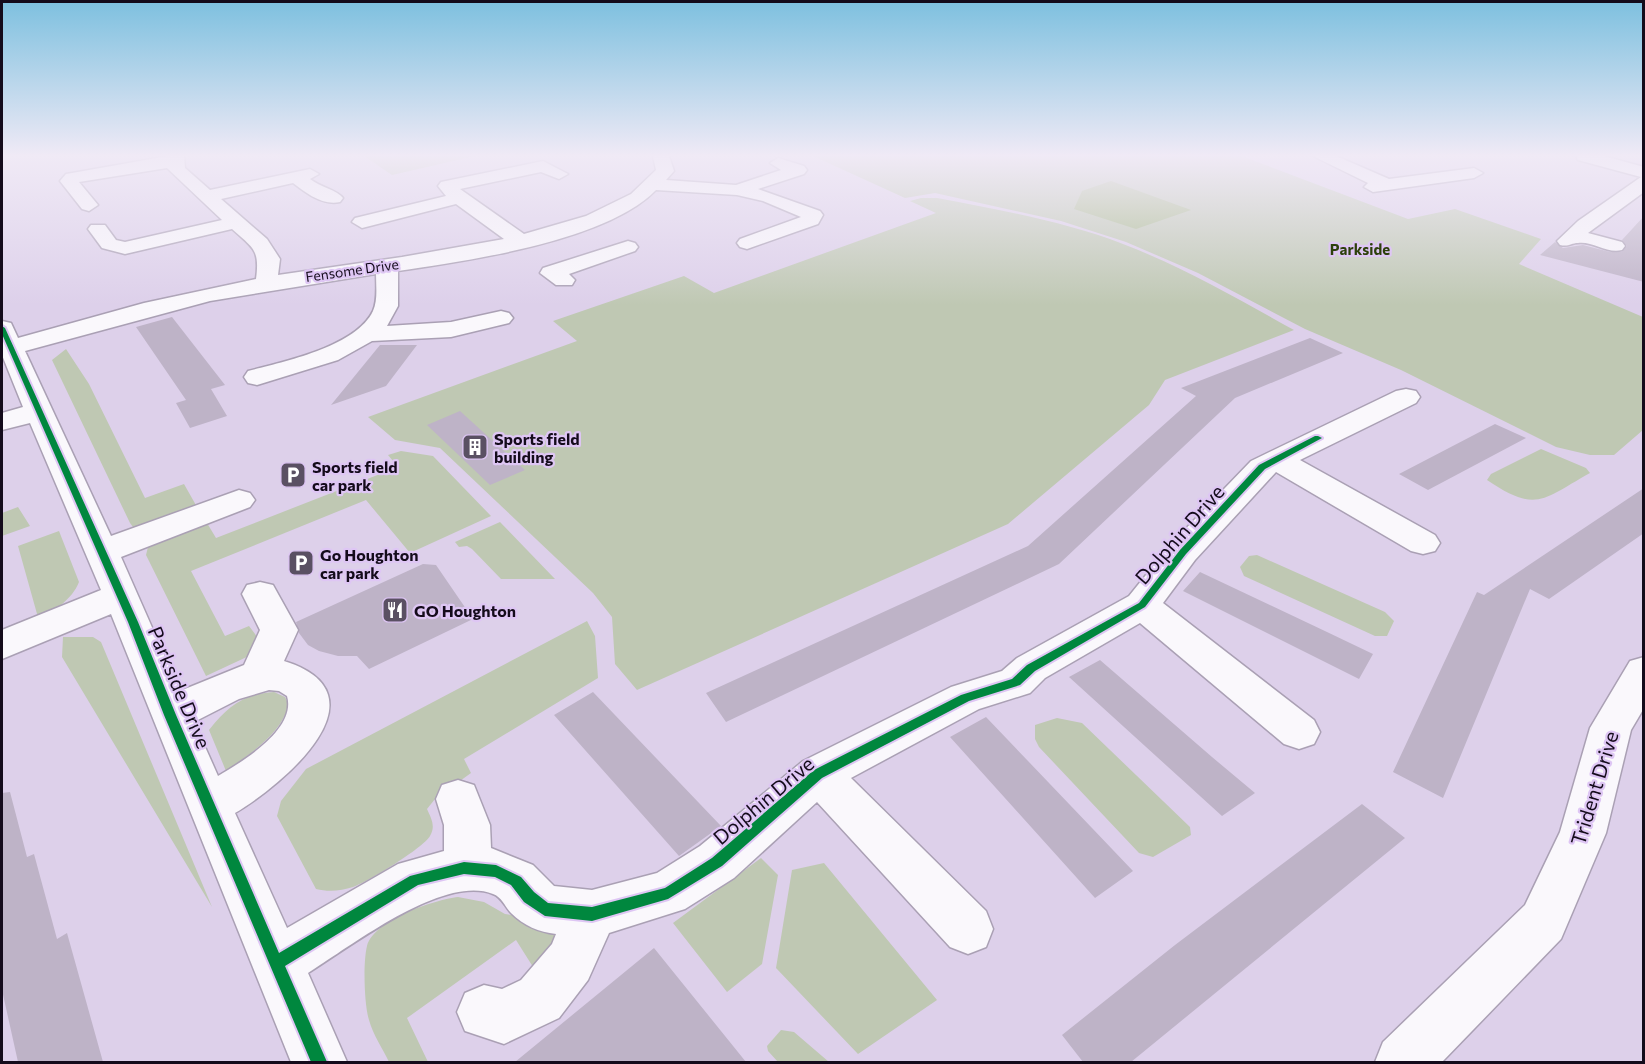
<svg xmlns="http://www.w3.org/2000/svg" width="1645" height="1064" font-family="Commissioner,sans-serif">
  <rect width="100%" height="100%" fill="#ddd0ea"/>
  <path fill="#bfc8b3" d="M 364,156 L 475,156 L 392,175 Z
    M 813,156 L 1242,156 L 1408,219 L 1455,209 L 1541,239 L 1519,264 L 1643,317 L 1643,430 L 1614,455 L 1590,455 L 1556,447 L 1401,370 L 1305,329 L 1198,273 L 1126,242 L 1061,221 L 935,193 L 905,198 Z
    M 921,198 L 937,198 C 999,210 1063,221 1123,244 C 1183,267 1238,299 1294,330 L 1165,380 L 1149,405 L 1008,524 L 637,690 L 615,664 L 612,617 L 593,593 L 440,448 L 395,440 L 368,417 L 577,341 L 553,321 L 684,276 L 714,293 L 936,213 L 910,201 Z
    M 66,349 L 89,384 L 145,498 L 184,484 L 197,507 L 139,527 L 133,527 L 130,523 L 52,360 Z
    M 1541,449 L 1586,468 L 1590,473 C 1543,499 1537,514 1487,480 L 1491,474 Z
    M 401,451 L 433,456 L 491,516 L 410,553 L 366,500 L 191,571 L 225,636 L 249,626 L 258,638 L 251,655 L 206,676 L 146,555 L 148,547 L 207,523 L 216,538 L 398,467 L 388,455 Z
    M 18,507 L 30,526 L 2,536 L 2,513 Z
    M 500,522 L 555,579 L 501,579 L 472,549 L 467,546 L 459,547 L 455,542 Z
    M 59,531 L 79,582 C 72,600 54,610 39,621 L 18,546 Z
    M 1257,555 L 1385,612 L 1394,621 L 1387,636 L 1375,636 L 1244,576 L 1240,567 L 1249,556 Z
    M 587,621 L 595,636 L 598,678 L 464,759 L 471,773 L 435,799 L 427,809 C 431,818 436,826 430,836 C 423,848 368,882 353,887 C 341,891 328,892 316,889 L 277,816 L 281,801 L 306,769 Z
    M 63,637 L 93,637 L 101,642 L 212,907 L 62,657 Z
    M 274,692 L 285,697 L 289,705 C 280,735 251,753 226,771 L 209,730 C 228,706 243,694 274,692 Z
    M 1057,718 L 1082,723 L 1190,827 L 1191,835 L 1153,857 L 1139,853 L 1039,747 L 1035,739 L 1035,725 Z
    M 761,858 L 778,875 L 762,964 L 727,992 L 673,923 Z
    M 824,863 L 937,1000 L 858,1054 L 776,968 L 792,870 Z
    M 458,897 L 484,902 L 505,914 L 537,918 L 564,936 L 540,978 L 516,940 L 407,1018 L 428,1062 L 389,1062 C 383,1049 373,1035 369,1020 C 364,1004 363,962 367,946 C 375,919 434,900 458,897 Z
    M 781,1030 L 794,1032 L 829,1062 L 778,1062 L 768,1051 L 767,1046 Z"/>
  <path fill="#aabb8e" d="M 1111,181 L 1191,210 L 1136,229 L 1074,209 L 1082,191 Z"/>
  <path fill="#beb3c7" d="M 1644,216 L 1644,282 L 1540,255 L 1555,242 L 1563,248 L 1583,245 L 1610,252 L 1622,252 L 1627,246 L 1622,240 Z
    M 172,317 L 225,385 L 211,389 L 227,416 L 190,428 L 176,403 L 186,400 L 136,327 Z
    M 1310,338 L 1343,353 L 1235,398 L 1059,564 L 726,722 L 706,693 L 1028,546 L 1196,396 L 1181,388 Z
    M 380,345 L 417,345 L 386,386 L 331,405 Z
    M 460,411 L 525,470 L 490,485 L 427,425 Z
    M 1495,424 L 1526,438 L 1428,490 L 1399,474 Z
    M 1644,488 L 1644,533 L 1549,599 L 1530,589 L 1443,798 L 1393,772 L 1477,592 L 1484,595 Z
    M 423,564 L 436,565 L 473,619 L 369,669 L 357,656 L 338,656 L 319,651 L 308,645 L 299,633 L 296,622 Z
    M 1200,572 L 1327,632 L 1373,654 L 1359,679 L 1183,591 Z
    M 1100,660 L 1212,757 L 1255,793 L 1222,816 L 1069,677 Z
    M 593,692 L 721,826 L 679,856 L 554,715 Z
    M 986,717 L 1092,828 L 1133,871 L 1095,898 L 950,737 Z
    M 10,792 L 27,857 L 34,854 L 57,939 L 67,933 L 103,1062 L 18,1062 L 2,990 L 2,793 Z
    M 1362,804 L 1405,838 L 1131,1062 L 1083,1062 L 1062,1035 L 1175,945 Z
    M 654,948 L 746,1062 L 515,1062 Z"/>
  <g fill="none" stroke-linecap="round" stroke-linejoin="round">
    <g stroke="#aaa0b4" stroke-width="3">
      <path id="minor" d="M 168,156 L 184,156 L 185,168 L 210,190 L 310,169 L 319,174 L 310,179 C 320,187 337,190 343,198 L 340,202 C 323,206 306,193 293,183 L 221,199 L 267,239 L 280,259 L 278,275 L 402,257 L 504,239 L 456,204 L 362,228 L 352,222 L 355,218 L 446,196 L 438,186 L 441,182 L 543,161 L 568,174 L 559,179 L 541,172 L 460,189 L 524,234 L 586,216 L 631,194 L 656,170 L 653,156 L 669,156 L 674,171 L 666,180 L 736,185 L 781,170 L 770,163 L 778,158 L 804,166 L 807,170 L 804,174 L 758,189 L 820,211 L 823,215 L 818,224 L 747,249 L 740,247 L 737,243 L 740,239 L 801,217 L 763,201 L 737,195 L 656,190 C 607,241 467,261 398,271 L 398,306 L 387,326 L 451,322 L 501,311 L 509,313 L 513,318 L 509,323 L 451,337 L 372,341 L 338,360 L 257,385 L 248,383 L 244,377 L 248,371 C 282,362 356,347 373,311 C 378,300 376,286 376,274 L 210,301 L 25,351 L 111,536 L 239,490 L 250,493 L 255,500 L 250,507 L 121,557 L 180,691 L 244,665 L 260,630 L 242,594 L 247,585 L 260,582 L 273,585 L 298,630 L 284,661 C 390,694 284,784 235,813 L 287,928 L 398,864 L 444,851 L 444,825 L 436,799 L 442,785 L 458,780 L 474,785 L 490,825 L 491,848 L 533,865 L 554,886 L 592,890 L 657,873 L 700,846 L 803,761 L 951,687 L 1002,671 L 1017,658 L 1129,596 L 1171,544 L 1251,461 L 1396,391 L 1406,389 L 1416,391 L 1420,397 L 1416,403 L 1300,460 L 1435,535 L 1440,543 L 1435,551 L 1423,554 L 1411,551 L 1276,472 L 1195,560 L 1163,603 L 1314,720 L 1320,732 L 1314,744 L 1299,749 L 1284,744 L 1140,623 L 1045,678 L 1030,693 L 979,709 L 851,778 L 986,911 L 993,929 L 986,947 L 968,954 L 950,947 L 817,802 L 734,878 L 685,909 L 609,933 L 588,980 L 559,1018 L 504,1044 L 465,1031 L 457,1012 L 465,993 L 484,985 L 502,989 L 521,980 L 552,944 L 556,934 C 539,932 524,926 511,913 C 505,907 502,897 493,894 C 443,874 350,947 308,973 L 347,1062 L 291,1062 L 111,614 L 2,659 L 2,630 L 101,590 L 30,423 L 2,430 L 2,413 L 23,407 L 2,355 L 2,321 L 11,323 L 18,338 L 144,303 L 256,279 C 260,249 253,248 232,229 L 125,254 L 102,248 L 88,229 L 91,225 L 105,225 L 116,240 L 125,242 L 222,220 L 167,168 L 79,182 L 98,205 L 89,211 L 82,209 L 60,181 L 66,174 L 72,173 ZM 269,690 L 279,691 L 287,696 C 297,729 242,762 218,776 L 194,722 L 239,699 Z
        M 1313,156 L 1336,156 L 1389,179 L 1474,168 L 1483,173 L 1474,178 L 1373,192 L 1364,187 L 1368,183 Z
        M 1576,156 L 1604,156 L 1644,167 L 1644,192 L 1588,233 L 1622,242 L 1625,246 L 1622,250 C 1607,254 1593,241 1578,243 C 1571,243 1569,247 1560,245 L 1557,241 L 1578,221 L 1641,177 L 1578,160 Z
        M 628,241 L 635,243 L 638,247 L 635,251 L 569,274 L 575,280 L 572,285 L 556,285 L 540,273 L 543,268 Z
        M 1644,657 L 1644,708 L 1631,730 L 1606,833 L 1561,939 L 1442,1062 L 1375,1062 L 1383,1042 L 1525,905 L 1560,832 L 1590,728 L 1630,661 Z"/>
    </g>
    <use href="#minor" fill="#faf8fc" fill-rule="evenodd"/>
    <g stroke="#dec6f4" stroke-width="4">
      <path id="cycleway" d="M 2,326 L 5,328 L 138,622 L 176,715 L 279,953 L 410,876 L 464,862 L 496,865 L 521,877 L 534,892 L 548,903 L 592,907 L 665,888 L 712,858 L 814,770 L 961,695 L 1012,679 L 1027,665 L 1139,603 L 1180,550 L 1259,465 L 1315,436 L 1318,436 L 1322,438 L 1265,469 L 1186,554 L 1145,607 L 1035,671 L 1020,685 L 969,701 L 822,778 L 722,866 L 668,899 L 592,921 L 545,916 L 524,902 L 511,885 L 495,877 L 464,874 L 418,885 L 285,966 L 327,1062 L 311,1062 L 164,715 L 128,622 L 2,334 Z"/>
    </g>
    <use href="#cycleway" fill="#00873e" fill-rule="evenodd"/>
  </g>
  <linearGradient id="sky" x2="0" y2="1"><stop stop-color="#7dc0df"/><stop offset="0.51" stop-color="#f0eaf6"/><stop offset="1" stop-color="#f0eaf6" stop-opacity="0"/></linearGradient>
  <rect width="1645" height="305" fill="url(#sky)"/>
  <defs>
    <g id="building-square" transform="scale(1.35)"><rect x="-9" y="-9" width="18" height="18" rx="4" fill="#5a5063" stroke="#dec6f4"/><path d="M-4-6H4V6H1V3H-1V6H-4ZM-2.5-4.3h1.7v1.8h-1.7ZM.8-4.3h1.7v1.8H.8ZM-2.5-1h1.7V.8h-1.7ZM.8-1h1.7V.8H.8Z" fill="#fff"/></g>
    <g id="parking-square" transform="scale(1.35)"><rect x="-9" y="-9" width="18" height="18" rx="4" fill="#5a5063" stroke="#dec6f4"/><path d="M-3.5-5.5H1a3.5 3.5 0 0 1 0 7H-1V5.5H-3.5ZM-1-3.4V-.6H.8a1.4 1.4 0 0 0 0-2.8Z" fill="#fff"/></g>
    <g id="restaurant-square" transform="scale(1.35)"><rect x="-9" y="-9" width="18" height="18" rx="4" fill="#5a5063" stroke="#dec6f4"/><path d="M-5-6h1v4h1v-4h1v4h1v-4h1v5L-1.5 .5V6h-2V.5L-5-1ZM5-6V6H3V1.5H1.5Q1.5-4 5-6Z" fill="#fff"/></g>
  </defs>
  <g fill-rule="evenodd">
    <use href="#building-square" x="475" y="447"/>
    <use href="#parking-square" x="293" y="475"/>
    <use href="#parking-square" x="301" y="563"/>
    <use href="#restaurant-square" x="395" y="610"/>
  </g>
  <g text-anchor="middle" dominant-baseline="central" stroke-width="4.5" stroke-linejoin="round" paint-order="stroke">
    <g font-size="14" fill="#140b1b" stroke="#dec6f4">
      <text transform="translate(352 270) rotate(-8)">Fensome Drive</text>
    </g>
    <g font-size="15" font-weight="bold" fill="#2d400b" stroke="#dec6f4">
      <text x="1360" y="249">Parkside</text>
    </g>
    <g font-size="16" font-weight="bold" fill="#140b1b" stroke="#dec6f4" text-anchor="start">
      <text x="494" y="438">Sports field<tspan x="494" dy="18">building</tspan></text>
      <text x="312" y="466">Sports field<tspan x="312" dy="18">car park</tspan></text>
      <text x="320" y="554">Go Houghton<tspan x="320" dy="18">car park</tspan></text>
      <text x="414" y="610">GO Houghton</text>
    </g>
    <g font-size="20" fill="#140b1b" stroke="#dec6f4">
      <text transform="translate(1179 534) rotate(-49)">Dolphin Drive</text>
      <text transform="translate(180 687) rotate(67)">Parkside Drive</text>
      <text transform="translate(1594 788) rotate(-73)">Trident Drive</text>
      <text transform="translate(763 800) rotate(-40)">Dolphin Drive</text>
    </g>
  </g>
  <rect width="1645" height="1064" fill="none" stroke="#140b1b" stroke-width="6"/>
</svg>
